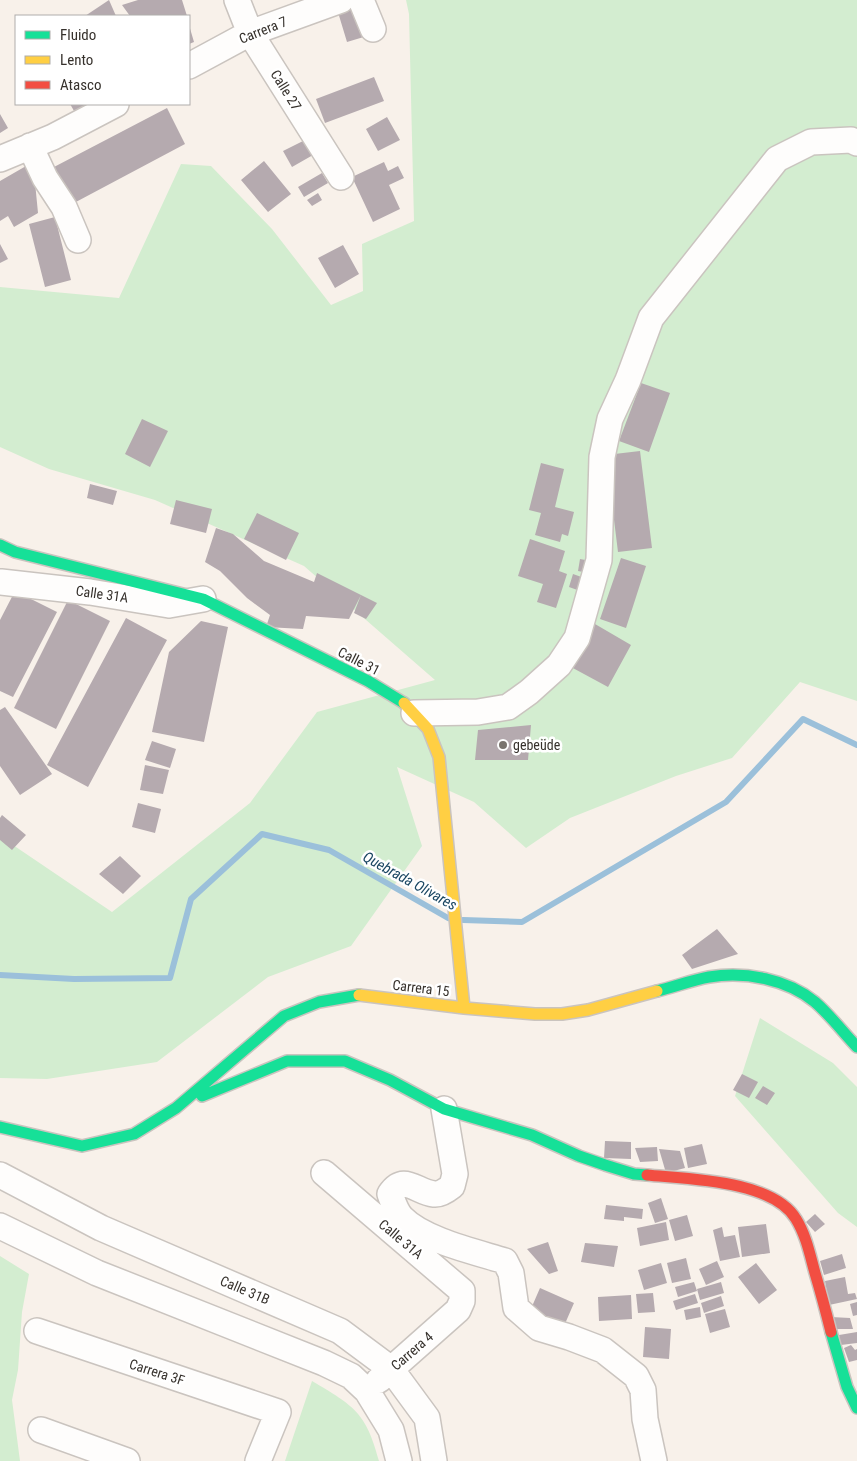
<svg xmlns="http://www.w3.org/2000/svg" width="857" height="1461" font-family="'Roboto Condensed',sans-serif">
  <rect width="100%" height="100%" fill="#f8f1ea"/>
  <path fill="#d3edd0" d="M 406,0 L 857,0 L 857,701 L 800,682 L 732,758 L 676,776 L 570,818 L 526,848 L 474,802 L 397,767 L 422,846 L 351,946 L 268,977 L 157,1062 L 47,1079 L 0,1078 L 0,829 L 13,845 L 112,912 L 250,803 L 317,712 L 435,680 L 304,566 L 155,500 L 49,469 L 0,447 L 0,287 L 119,298 L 181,164 L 211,166 L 272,229 L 331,305 L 363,291 L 362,244 L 414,221 L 409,14 Z
    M 760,1018 L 833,1063 L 857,1087 L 857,1227 L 838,1213 L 735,1096 Z
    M 0,1256 L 29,1274 L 22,1312 L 18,1370 L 12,1400 L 20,1461 L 0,1461 Z
    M 312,1381 C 354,1406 366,1412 379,1461 L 285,1461 Z"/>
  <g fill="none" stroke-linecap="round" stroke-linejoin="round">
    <path stroke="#9bc0da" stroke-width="6" d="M 463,920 L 522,922 L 726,802 L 803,719 L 857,745
      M 0,975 L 74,979 L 170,978 L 191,899 L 262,834 L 329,850 L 448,918"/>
  </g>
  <path fill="#b5aaaf" d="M 109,0 L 116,16 L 85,16 Z
    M 138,0 L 182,0 L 187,16 L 130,16 L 122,5 Z
    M 357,3 L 367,36 L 347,42 L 337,9 Z
    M 189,25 L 194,42 L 189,44 Z
    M 374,77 L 384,101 L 325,123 L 316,99 Z
    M 70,104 L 100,104 L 77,116 Z
    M 167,108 L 185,144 L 74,203 L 54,167 Z
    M 0,114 L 8,128 L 0,133 Z
    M 387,117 L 400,140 L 378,151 L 366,129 Z
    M 305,140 L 313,155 L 292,167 L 283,151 Z
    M 264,161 L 291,194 L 268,212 L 241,180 Z
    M 33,162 L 38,213 L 14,227 L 8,216 L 0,221 L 0,181 Z
    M 384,162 L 388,171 L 398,166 L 404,178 L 389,185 L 400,209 L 373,222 L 352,177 Z
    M 322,173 L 328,183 L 304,197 L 298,187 Z
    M 318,193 L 322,200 L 312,206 L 307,200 Z
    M 55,217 L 71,280 L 45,287 L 29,224 Z
    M 0,244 L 8,259 L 0,263 Z
    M 343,245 L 359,274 L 335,288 L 318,258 Z
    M 641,383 L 670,393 L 649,452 L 619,441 Z
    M 142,419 L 168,431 L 150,467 L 125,454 Z
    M 640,451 L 652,548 L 618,552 L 606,455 Z
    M 541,463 L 564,469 L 555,507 L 574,512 L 568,536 L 562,534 L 560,542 L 535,535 L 541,513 L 529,510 Z
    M 90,484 L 117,491 L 113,505 L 87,498 Z
    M 176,500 L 212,509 L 206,533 L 170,524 Z
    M 257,513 L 299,533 L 286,560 L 244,539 Z
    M 216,528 L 233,534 L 264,561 L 314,582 L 317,573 L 377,603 L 366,619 L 354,613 L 361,595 L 349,619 L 306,616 L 303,629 L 266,627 L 270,615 L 247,598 L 220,571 L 205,562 Z
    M 530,539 L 565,551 L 559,571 L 567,574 L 556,608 L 537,602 L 543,584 L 518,576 Z
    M 621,558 L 646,566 L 626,628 L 600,619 Z
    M 580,559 L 596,562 L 593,574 L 578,571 Z
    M 573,574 L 587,579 L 583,592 L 569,587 Z
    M 15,591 L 57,612 L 13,697 L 0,691 L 0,620 Z
    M 68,600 L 110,621 L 56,729 L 14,708 Z
    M 126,618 L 167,640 L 88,787 L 47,765 Z
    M 201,621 L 228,627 L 204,742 L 152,732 L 169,652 Z
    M 595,624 L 631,645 L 608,687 L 571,667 Z
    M 5,707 L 52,774 L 20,795 L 0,766 L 0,710 Z
    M 531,725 L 528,760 L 475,760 L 478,730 Z
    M 152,741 L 176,749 L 170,768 L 145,760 Z
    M 145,765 L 169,770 L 163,794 L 140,790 Z
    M 138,803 L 161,809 L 155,833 L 132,827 Z
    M 2,815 L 26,835 L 12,850 L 0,840 L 0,818 Z
    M 120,856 L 141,876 L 123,894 L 99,874 Z
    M 717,929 L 738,954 L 692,969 L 682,955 Z
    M 742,1074 L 758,1082 L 749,1098 L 733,1090 Z
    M 763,1086 L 775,1093 L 767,1105 L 755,1098 Z
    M 605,1141 L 631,1142 L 631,1159 L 604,1158 Z
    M 702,1144 L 707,1164 L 688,1168 L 684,1148 Z
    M 657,1147 L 658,1161 L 640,1162 L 635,1148 Z
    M 659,1149 L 680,1151 L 685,1168 L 666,1173 Z
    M 661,1198 L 668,1219 L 655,1223 L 648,1203 Z
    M 606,1205 L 643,1209 L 642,1219 L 624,1217 L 624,1221 L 604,1219 Z
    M 815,1214 L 825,1224 L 815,1232 L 806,1222 Z
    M 687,1215 L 693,1236 L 675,1241 L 669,1220 Z
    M 666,1222 L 669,1240 L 640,1246 L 637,1228 Z
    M 766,1224 L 770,1253 L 742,1257 L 738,1227 Z
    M 722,1227 L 724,1237 L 735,1235 L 740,1257 L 720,1261 L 713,1230 Z
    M 548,1242 L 558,1271 L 549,1274 L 527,1249 Z
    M 585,1243 L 618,1246 L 614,1267 L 581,1262 Z
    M 842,1254 L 846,1268 L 824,1275 L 820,1261 Z
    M 686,1258 L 691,1279 L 672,1283 L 667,1263 Z
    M 717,1261 L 724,1277 L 706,1285 L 699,1269 Z
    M 661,1263 L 667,1283 L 644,1290 L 638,1270 Z
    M 756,1263 L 777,1290 L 759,1304 L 738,1277 Z
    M 845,1277 L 848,1294 L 855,1293 L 857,1299 L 829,1305 L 825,1281 Z
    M 694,1282 L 697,1291 L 678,1297 L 675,1287 Z
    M 721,1282 L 724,1293 L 700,1300 L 697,1289 Z
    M 540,1288 L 574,1303 L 564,1326 L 530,1311 Z
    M 653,1293 L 655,1312 L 638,1313 L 636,1294 Z
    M 695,1294 L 698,1303 L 676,1310 L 673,1301 Z
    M 631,1295 L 632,1319 L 599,1321 L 598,1297 Z
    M 721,1296 L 724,1306 L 704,1313 L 701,1303 Z
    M 857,1302 L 857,1315 L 853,1316 L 850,1304 Z
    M 700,1307 L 701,1317 L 686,1320 L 684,1310 Z
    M 725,1309 L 730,1327 L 710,1333 L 705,1314 Z
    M 831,1317 L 850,1318 L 853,1329 L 834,1329 Z
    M 645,1327 L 671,1329 L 669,1359 L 643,1357 Z
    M 857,1332 L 857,1343 L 841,1345 L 839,1335 Z
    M 851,1345 L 855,1350 L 857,1349 L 857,1360 L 849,1362 L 844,1348 Z"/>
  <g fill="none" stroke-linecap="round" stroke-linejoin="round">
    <g stroke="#cac4bf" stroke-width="28">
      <path id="street" d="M 237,0 L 250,33 L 341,177
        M 361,0 L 373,29
        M 189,66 L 250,33 L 341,0
        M 30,146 L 45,178 L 64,207 L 78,240
        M 0,159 L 53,137 L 116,104
        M 1,582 L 90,592 L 169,605 L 203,599
        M 414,713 L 478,712 L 508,707 L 529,692 L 559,665 L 577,638 L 599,560 L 602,457 L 610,419 L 628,380 L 651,318 L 777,159 L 811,142 L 851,140 L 857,143
        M 444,1109 L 455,1174 L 452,1186 C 447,1190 440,1195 434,1194 C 416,1192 404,1173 390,1194 C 393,1202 396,1212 402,1218 C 423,1240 476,1252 505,1261 L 511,1273 L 516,1308 L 539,1328 L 569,1337 L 603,1350 L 636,1376 L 643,1390 L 645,1419 L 654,1461
        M 324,1173 L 462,1291 L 462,1301 L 458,1310 L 379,1380
        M 0,1175 L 101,1228 L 340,1331 L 391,1369 L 427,1418 L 434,1461
        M 0,1226 L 97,1273 L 324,1363 L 351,1376 L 367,1391 L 391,1430 L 399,1461
        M 37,1331 L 278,1412 L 258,1461
        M 41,1430 L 127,1461"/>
    </g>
    <g stroke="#cac4bf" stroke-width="14">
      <path id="fast" d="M 0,545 L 15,552 L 203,599 L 368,681 L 404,703
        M 657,991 C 674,987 692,980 709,977 C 745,971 787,979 815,1002 C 830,1015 843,1032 857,1047
        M 202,1096 L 287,1061 L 345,1061 L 390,1080 L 444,1109 L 532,1135 L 579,1156 L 605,1165 L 634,1174 L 647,1175
        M 0,1127 L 82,1146 L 134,1134 L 176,1108 L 284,1016 L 319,1002 L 359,995
        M 831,1332 L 847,1387 L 857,1408"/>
    </g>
    <g stroke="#cac4bf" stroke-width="14">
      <path id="slow" d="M 404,703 L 428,729 L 439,757 L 464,1008
        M 359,995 L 464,1008 L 535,1014 L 562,1014 L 588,1010 L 657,991"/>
    </g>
    <g stroke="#cac4bf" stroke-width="14">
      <path id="jam" d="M 647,1175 C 687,1179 773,1180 796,1219 C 806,1235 810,1255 815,1273 C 821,1293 826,1312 831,1332"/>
    </g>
    <use href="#street" stroke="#fefdfc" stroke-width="25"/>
    <use href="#fast" stroke="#16e098" stroke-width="11"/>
    <use href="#slow" stroke="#ffcf43" stroke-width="11"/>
    <use href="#jam" stroke="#f24e42" stroke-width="11"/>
  </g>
  <circle fill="#7a746e" stroke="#fff" stroke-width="2" cx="503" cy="745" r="5"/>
  <g text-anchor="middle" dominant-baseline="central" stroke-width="5" stroke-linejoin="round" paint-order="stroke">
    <g font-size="14" fill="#36312c" stroke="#fff">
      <text transform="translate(263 30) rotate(-22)">Carrera 7</text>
      <text transform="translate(286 90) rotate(58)">Calle 27</text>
      <text transform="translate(102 594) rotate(8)">Calle 31A</text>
      <text transform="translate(359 661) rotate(27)">Calle 31</text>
      <text transform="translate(421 988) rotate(7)">Carrera 15</text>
      <text transform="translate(401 1239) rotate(40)">Calle 31A</text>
      <text transform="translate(245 1290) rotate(23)">Calle 31B</text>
      <text transform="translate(412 1351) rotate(-41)">Carrera 4</text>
      <text transform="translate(157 1372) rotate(18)">Carrera 3F</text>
    </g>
    <g font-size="14" fill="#36312c" stroke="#fff" text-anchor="start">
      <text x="513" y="745">gebeüde</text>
    </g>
    <g font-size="15" font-style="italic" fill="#1a4662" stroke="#fff">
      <text transform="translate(410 881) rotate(29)">Quebrada Olivares</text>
    </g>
  </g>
  <rect x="15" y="15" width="175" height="90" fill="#ffffff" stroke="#afadab"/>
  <rect x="25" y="31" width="25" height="8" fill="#16e098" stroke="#afadab"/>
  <text x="60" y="40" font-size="15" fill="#36312c">Fluido</text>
  <rect x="25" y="56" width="25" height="8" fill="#ffcf43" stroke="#afadab"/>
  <text x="60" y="65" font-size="15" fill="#36312c">Lento</text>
  <rect x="25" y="81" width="25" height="8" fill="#f24e42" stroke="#afadab"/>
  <text x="60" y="90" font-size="15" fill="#36312c">Atasco</text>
</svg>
